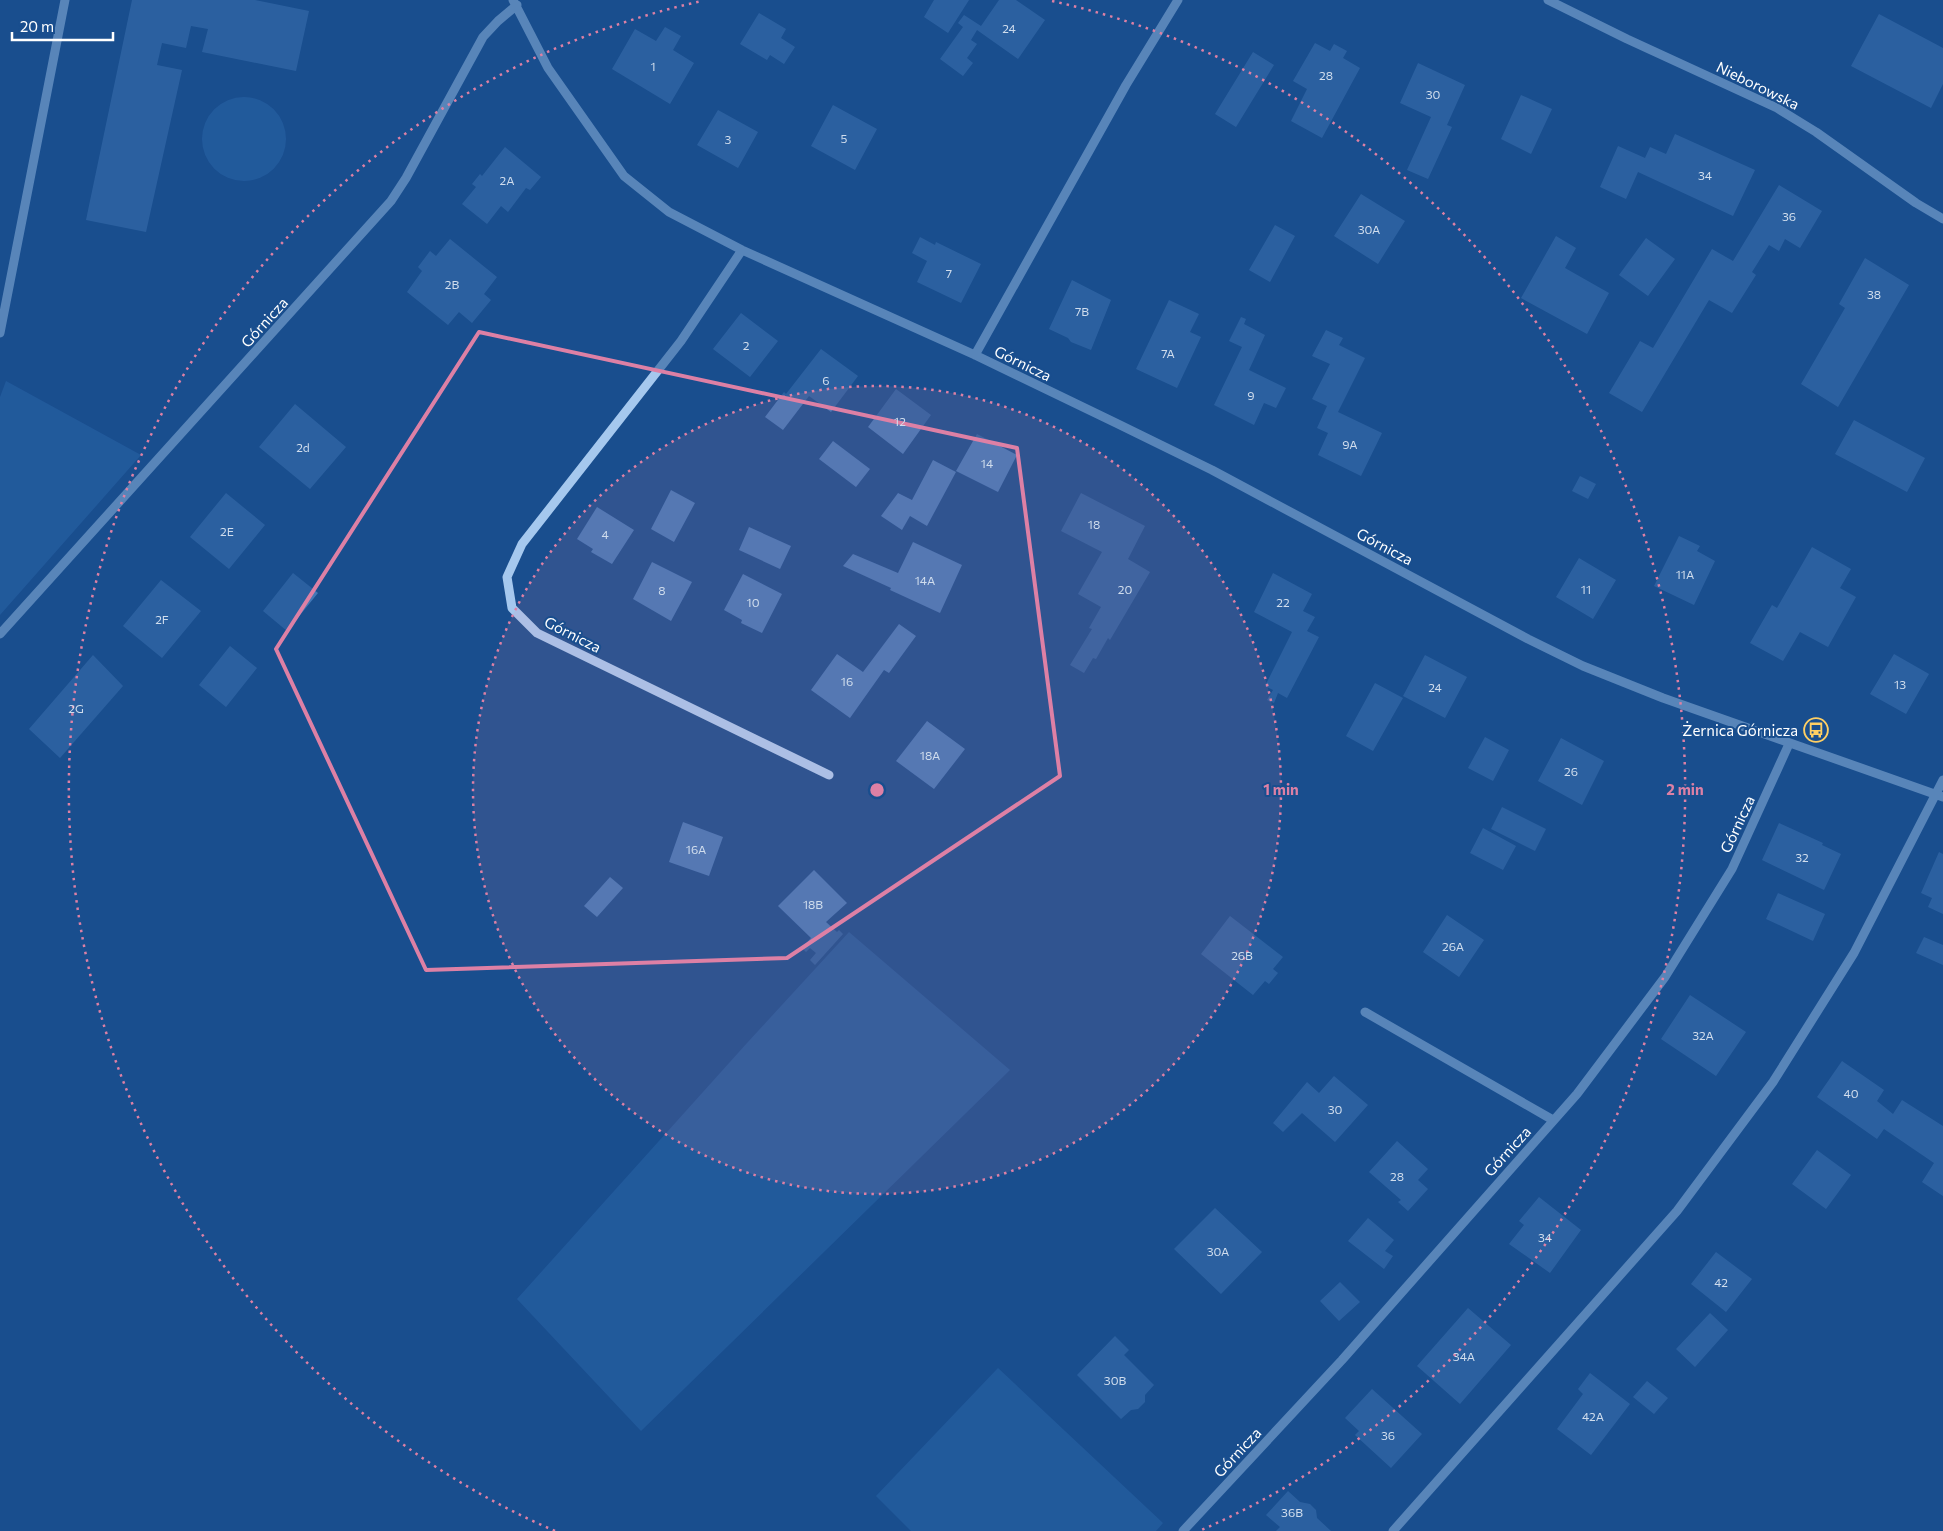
<svg xmlns="http://www.w3.org/2000/svg" width="1943" height="1531" font-family="Commissioner,sans-serif">
  <rect width="100%" height="100%" fill="#194e8e"/>
  <path fill="#2c68ac" d="M202 139a42 42 0 1 1 84 0a42 42 0 1 1-84 0Z
    M 6,381 L 141,455 L 0,615 L 0,397 Z
    M 849,932 L 1010,1070 L 641,1431 L 517,1299 L 747,1043 Z
    M 998,1368 L 1163,1523 L 1156,1531 L 911,1531 L 876,1496 Z"/>
  <path fill="#4277b6" d="M 132,0 L 255,0 L 309,11 L 296,71 L 202,52 L 208,29 L 191,26 L 186,48 L 162,43 L 157,65 L 182,70 L 146,232 L 86,220 Z
    M 934,0 L 969,0 L 948,33 L 924,17 Z
    M 999,0 L 1016,0 L 1045,20 L 1018,59 L 977,30 L 971,40 L 977,44 L 967,58 L 973,63 L 963,76 L 940,59 L 963,27 L 958,23 L 964,15 L 981,26 Z
    M 759,13 L 786,29 L 781,38 L 795,47 L 784,64 L 770,55 L 767,60 L 740,44 Z
    M 1879,14 L 1943,48 L 1943,84 L 1931,108 L 1851,66 Z
    M 665,27 L 681,36 L 673,50 L 694,63 L 670,104 L 612,69 L 635,29 L 656,41 Z
    M 1315,43 L 1330,51 L 1334,44 L 1347,51 L 1343,58 L 1360,68 L 1322,138 L 1291,121 L 1307,89 L 1293,81 Z
    M 1253,52 L 1274,65 L 1236,127 L 1215,114 Z
    M 1418,63 L 1465,85 L 1447,125 L 1452,127 L 1428,179 L 1407,170 L 1431,117 L 1400,103 Z
    M 1521,95 L 1552,109 L 1531,154 L 1501,139 Z
    M 833,105 L 877,129 L 855,170 L 811,146 Z
    M 718,110 L 758,132 L 738,168 L 697,145 Z
    M 1675,134 L 1755,170 L 1733,216 L 1638,172 L 1626,199 L 1600,187 L 1618,146 L 1645,158 L 1650,147 L 1666,154 Z
    M 505,147 L 541,177 L 530,190 L 526,188 L 508,212 L 501,206 L 487,224 L 462,204 L 476,187 L 472,184 L 480,174 L 482,176 Z
    M 1779,185 L 1822,211 L 1800,248 L 1785,239 L 1779,251 L 1769,245 L 1752,272 L 1756,275 L 1732,313 L 1709,300 L 1642,412 L 1609,393 L 1640,341 L 1653,348 L 1712,249 L 1733,261 Z
    M 1361,194 L 1405,221 L 1378,264 L 1334,236 Z
    M 1275,225 L 1295,236 L 1270,282 L 1249,270 Z
    M 1556,236 L 1576,248 L 1565,268 L 1609,293 L 1587,334 L 1521,298 Z
    M 920,237 L 935,245 L 936,242 L 981,264 L 961,303 L 917,282 L 927,261 L 912,253 Z
    M 1646,238 L 1675,259 L 1648,296 L 1619,275 Z
    M 450,239 L 497,277 L 484,294 L 491,300 L 472,323 L 459,312 L 448,325 L 407,292 L 422,271 L 418,267 L 430,251 L 436,256 Z
    M 1865,258 L 1909,285 L 1838,407 L 1801,384 L 1845,308 L 1839,304 Z
    M 1072,280 L 1111,300 L 1091,350 L 1071,342 L 1068,338 L 1049,329 Z
    M 1169,300 L 1199,314 L 1190,332 L 1201,337 L 1177,388 L 1136,369 Z
    M 741,313 L 778,341 L 750,377 L 713,349 Z
    M 1241,317 L 1246,319 L 1244,324 L 1265,335 L 1249,370 L 1286,388 L 1276,408 L 1264,403 L 1254,425 L 1214,405 L 1242,347 L 1229,341 Z
    M 1326,330 L 1343,338 L 1339,345 L 1365,358 L 1338,412 L 1382,433 L 1361,476 L 1318,455 L 1328,433 L 1317,428 L 1327,406 L 1312,399 L 1330,364 L 1312,356 Z
    M 821,349 L 858,376 L 831,412 L 809,396 L 783,430 L 765,417 L 784,392 L 786,394 Z
    M 896,389 L 931,415 L 903,454 L 868,427 Z
    M 295,404 L 346,447 L 310,489 L 259,447 Z
    M 1854,420 L 1925,458 L 1907,492 L 1835,454 Z
    M 977,434 L 1017,455 L 998,492 L 956,471 Z
    M 833,441 L 870,469 L 856,487 L 819,459 Z
    M 933,460 L 956,472 L 927,526 L 910,516 L 902,530 L 881,516 L 898,493 L 912,500 Z
    M 1580,476 L 1596,484 L 1588,499 L 1572,491 Z
    M 671,490 L 695,503 L 674,542 L 651,529 Z
    M 226,493 L 265,525 L 229,569 L 190,537 Z
    M 1081,493 L 1145,526 L 1128,559 L 1150,572 L 1110,640 L 1108,638 L 1096,659 L 1093,658 L 1084,673 L 1070,665 L 1092,629 L 1089,628 L 1101,607 L 1078,594 L 1102,552 L 1061,531 Z
    M 597,507 L 634,530 L 612,564 L 591,552 L 593,549 L 577,539 Z
    M 749,527 L 791,546 L 780,569 L 739,550 Z
    M 1679,536 L 1700,546 L 1697,551 L 1715,561 L 1694,605 L 1654,586 Z
    M 913,542 L 962,565 L 940,613 L 890,590 L 891,588 L 843,566 L 853,554 L 898,573 Z
    M 1812,547 L 1851,569 L 1840,588 L 1856,597 L 1828,647 L 1800,632 L 1783,661 L 1750,643 L 1772,605 L 1777,608 Z
    M 1579,558 L 1616,580 L 1593,619 L 1556,597 Z
    M 652,562 L 692,582 L 671,621 L 633,599 Z
    M 293,573 L 318,593 L 287,631 L 263,611 Z
    M 1273,573 L 1312,594 L 1303,611 L 1315,617 L 1307,631 L 1319,637 L 1287,698 L 1278,693 L 1274,703 L 1267,700 L 1273,690 L 1265,686 L 1292,632 L 1254,612 Z
    M 743,574 L 782,594 L 762,633 L 741,623 L 742,620 L 724,610 Z
    M 161,580 L 201,611 L 162,658 L 123,626 Z
    M 899,624 L 916,636 L 889,673 L 884,670 L 850,718 L 811,690 L 837,654 L 863,672 Z
    M 230,646 L 257,668 L 226,707 L 199,685 Z
    M 1894,654 L 1929,674 L 1906,714 L 1870,694 Z
    M 93,655 L 123,686 L 60,758 L 29,729 Z
    M 1425,655 L 1467,677 L 1445,718 L 1403,696 Z
    M 1375,683 L 1403,698 L 1373,751 L 1346,736 Z
    M 927,721 L 965,749 L 934,789 L 896,761 Z
    M 1485,737 L 1509,750 L 1493,781 L 1468,768 Z
    M 1561,738 L 1604,761 L 1582,805 L 1538,781 Z
    M 1502,807 L 1546,829 L 1535,851 L 1491,829 Z
    M 683,822 L 723,837 L 709,876 L 669,862 Z
    M 1779,823 L 1823,843 L 1822,845 L 1841,854 L 1824,890 L 1762,860 Z
    M 1483,828 L 1516,846 L 1503,870 L 1470,853 Z
    M 1939,852 L 1943,854 L 1943,914 L 1928,907 L 1932,898 L 1921,893 Z
    M 814,870 L 847,903 L 826,922 L 837,932 L 839,930 L 843,934 L 815,965 L 810,960 L 816,953 L 810,948 L 806,952 L 802,948 L 811,938 L 778,906 Z
    M 610,877 L 623,888 L 597,917 L 584,906 Z
    M 1778,893 L 1825,914 L 1813,941 L 1766,919 Z
    M 1447,915 L 1484,940 L 1459,977 L 1423,952 Z
    M 1230,916 L 1283,957 L 1273,969 L 1278,973 L 1269,984 L 1265,981 L 1253,995 L 1201,954 Z
    M 1924,937 L 1943,945 L 1943,965 L 1916,953 Z
    M 1690,995 L 1746,1032 L 1716,1076 L 1661,1039 Z
    M 1842,1061 L 1884,1090 L 1877,1101 L 1893,1114 L 1902,1100 L 1943,1126 L 1943,1196 L 1922,1182 L 1934,1163 L 1884,1129 L 1877,1139 L 1817,1097 Z
    M 1334,1076 L 1368,1105 L 1335,1142 L 1302,1113 L 1283,1132 L 1273,1123 L 1307,1082 L 1319,1093 Z
    M 1397,1141 L 1428,1169 L 1418,1180 L 1428,1189 L 1408,1211 L 1398,1202 L 1401,1200 L 1369,1172 Z
    M 1817,1150 L 1851,1175 L 1826,1209 L 1792,1184 Z
    M 1539,1197 L 1581,1230 L 1550,1273 L 1509,1244 L 1524,1225 L 1519,1221 Z
    M 1215,1208 L 1262,1252 L 1221,1294 L 1174,1249 Z
    M 1368,1218 L 1394,1240 L 1385,1251 L 1393,1256 L 1384,1269 L 1348,1241 Z
    M 1716,1252 L 1752,1279 L 1726,1312 L 1691,1284 Z
    M 1340,1282 L 1360,1302 L 1339,1321 L 1320,1301 Z
    M 1468,1308 L 1511,1345 L 1460,1404 L 1417,1366 Z
    M 1710,1313 L 1728,1330 L 1695,1367 L 1676,1349 Z
    M 1115,1336 L 1129,1350 L 1124,1355 L 1154,1385 L 1145,1395 L 1145,1402 L 1138,1409 L 1131,1410 L 1121,1419 L 1077,1375 Z
    M 1590,1373 L 1630,1404 L 1591,1455 L 1557,1429 L 1583,1394 L 1578,1389 Z
    M 1647,1381 L 1668,1398 L 1654,1414 L 1633,1397 Z
    M 1372,1389 L 1422,1434 L 1391,1468 L 1355,1435 L 1359,1431 L 1345,1418 Z
    M 1288,1491 L 1300,1502 L 1310,1504 L 1316,1510 L 1317,1518 L 1331,1531 L 1276,1531 L 1280,1527 L 1266,1515 Z"/>
  <g fill="none" stroke-linecap="round" stroke-linejoin="round">
    <path stroke="#a5c8ee" stroke-width="9" d="M 513,0 L 548,68 L 624,176 L 669,212 L 742,250 L 975,355 L 1116,423 L 1212,470 L 1528,639 L 1583,666 L 1663,698 L 1943,797
      M 1548,0 L 1627,39 L 1777,108 L 1816,132 L 1916,203 L 1943,219
      M 742,250 L 681,341 L 522,544 L 507,577 L 512,608 L 537,633 L 829,775
      M 0,333 L 65,0
      M 975,355 L 1126,85 L 1178,0
      M 0,634 L 391,201 L 406,178 L 483,37 L 498,21 L 517,5
      M 1365,1012 L 1553,1120
      M 1183,1531 L 1342,1360 L 1577,1094 L 1665,977 L 1732,869 L 1789,744
      M 1393,1531 L 1677,1211 L 1773,1082 L 1854,953 L 1943,780"/>
  </g>
  <path d="M0 0H1943V1531H0ZM 479,332 L 1017,448 L 1060,776 L 787,958 L 426,970 L 276,649 Z" fill="#194e8e" fill-opacity=".55" fill-rule="evenodd"/>
  <path fill="none" stroke="#dd80a5" stroke-width="4" stroke-linejoin="round" d="M 479,332 L 1017,448 L 1060,776 L 787,958 L 426,970 L 276,649 Z"/>
  <circle cx="877" cy="790" r="404" fill="#dd80a5" fill-opacity=".12"/>
  <g fill="none" stroke="#dd80a5" stroke-width="2.5" stroke-dasharray="2.5 5">
    <circle cx="877" cy="790" r="404"/>
    <path d="M555 1531A808 808 0 0 1 702 1M1052 1A808 808 0 0 1 1199 1531"/>
  </g>
  <defs>
    <g id="bus-ring" transform="scale(1.25)"><circle r="9.5" fill="#194e8e" stroke="#ffcf63" stroke-width="1.5"/><path d="M-5-6H5V4H4V6H2V4H-2V6H-4V4H-5ZM-3.5-4V0h7V-4ZM-3.5 1.2v1.5H-2V1.2ZM2 1.2v1.5H3.5V1.2Z" fill="#ffcf63"/></g>
  </defs>
  <g fill-rule="evenodd">
    <use href="#bus-ring" x="1816" y="730"/>
  </g>
  <g text-anchor="middle" dominant-baseline="central" stroke-width="4" stroke-linejoin="round" paint-order="stroke">
    <g font-size="12" fill="#d0dded">
      <text x="1009" y="28">24</text>
      <text x="653" y="66">1</text>
      <text x="1326" y="75">28</text>
      <text x="1433" y="94">30</text>
      <text x="844" y="138">5</text>
      <text x="728" y="139">3</text>
      <text x="1705" y="175">34</text>
      <text x="507" y="180">2A</text>
      <text x="1789" y="216">36</text>
      <text x="1369" y="229">30A</text>
      <text x="949" y="273">7</text>
      <text x="452" y="284">2B</text>
      <text x="1874" y="294">38</text>
      <text x="1082" y="311">7B</text>
      <text x="746" y="345">2</text>
      <text x="1168" y="353">7A</text>
      <text x="826" y="380">6</text>
      <text x="1251" y="395">9</text>
      <text x="900" y="421">12</text>
      <text x="1350" y="444">9A</text>
      <text x="303" y="447">2d</text>
      <text x="987" y="463">14</text>
      <text x="1094" y="524">18</text>
      <text x="227" y="531">2E</text>
      <text x="605" y="534">4</text>
      <text x="1685" y="574">11A</text>
      <text x="925" y="580">14A</text>
      <text x="1125" y="589">20</text>
      <text x="1586" y="589">11</text>
      <text x="662" y="590">8</text>
      <text x="753" y="602">10</text>
      <text x="1283" y="602">22</text>
      <text x="162" y="619">2F</text>
      <text x="847" y="681">16</text>
      <text x="1900" y="684">13</text>
      <text x="1435" y="687">24</text>
      <text x="76" y="708">2G</text>
      <text x="930" y="755">18A</text>
      <text x="1571" y="771">26</text>
      <text x="696" y="849">16A</text>
      <text x="1802" y="857">32</text>
      <text x="813" y="904">18B</text>
      <text x="1453" y="946">26A</text>
      <text x="1242" y="955">26B</text>
      <text x="1703" y="1035">32A</text>
      <text x="1851" y="1093">40</text>
      <text x="1335" y="1109">30</text>
      <text x="1397" y="1176">28</text>
      <text x="1545" y="1237">34</text>
      <text x="1218" y="1251">30A</text>
      <text x="1721" y="1282">42</text>
      <text x="1464" y="1356">34A</text>
      <text x="1115" y="1380">30B</text>
      <text x="1593" y="1416">42A</text>
      <text x="1388" y="1435">36</text>
      <text x="1292" y="1512">36B</text>
    </g>
    <g font-size="15" fill="#fff" stroke="#194e8e">
      <text transform="translate(1758 85) rotate(26)">Nieborowska</text>
      <text transform="translate(264 322) rotate(-48)">Górnicza</text>
      <text transform="translate(1023 363) rotate(26)">Górnicza</text>
      <text transform="translate(1385 546) rotate(28)">Górnicza</text>
      <text transform="translate(573 634) rotate(27)">Górnicza</text>
      <text transform="translate(1737 824) rotate(-65)">Górnicza</text>
      <text transform="translate(1507 1151) rotate(-48)">Górnicza</text>
      <text transform="translate(1237 1452) rotate(-47)">Górnicza</text>
    </g>
    <g font-size="15" fill="#fff" stroke="#194e8e" text-anchor="end">
      <text x="1798" y="730">Żernica Górnicza</text>
    </g>
  </g>
  <circle cx="877" cy="790" r="8" fill="#dd80a5" stroke="#194e8e" stroke-width="2.5"/>
  <g font-size="15" text-anchor="middle" font-weight="bold" fill="#dd80a5" stroke="#194e8e" stroke-width="4" stroke-linejoin="round" paint-order="stroke">
    <text x="1281" y="795">1 min</text>
    <text x="1685" y="795">2 min</text>
  </g>
  <path d="M12 32v8h101v-8" fill="none" stroke="#ffffff" stroke-width="2.5"/>
  <text x="20" y="32" font-size="15" fill="#ffffff" stroke="#194e8e" stroke-width="4" paint-order="stroke">20 m</text>
</svg>
